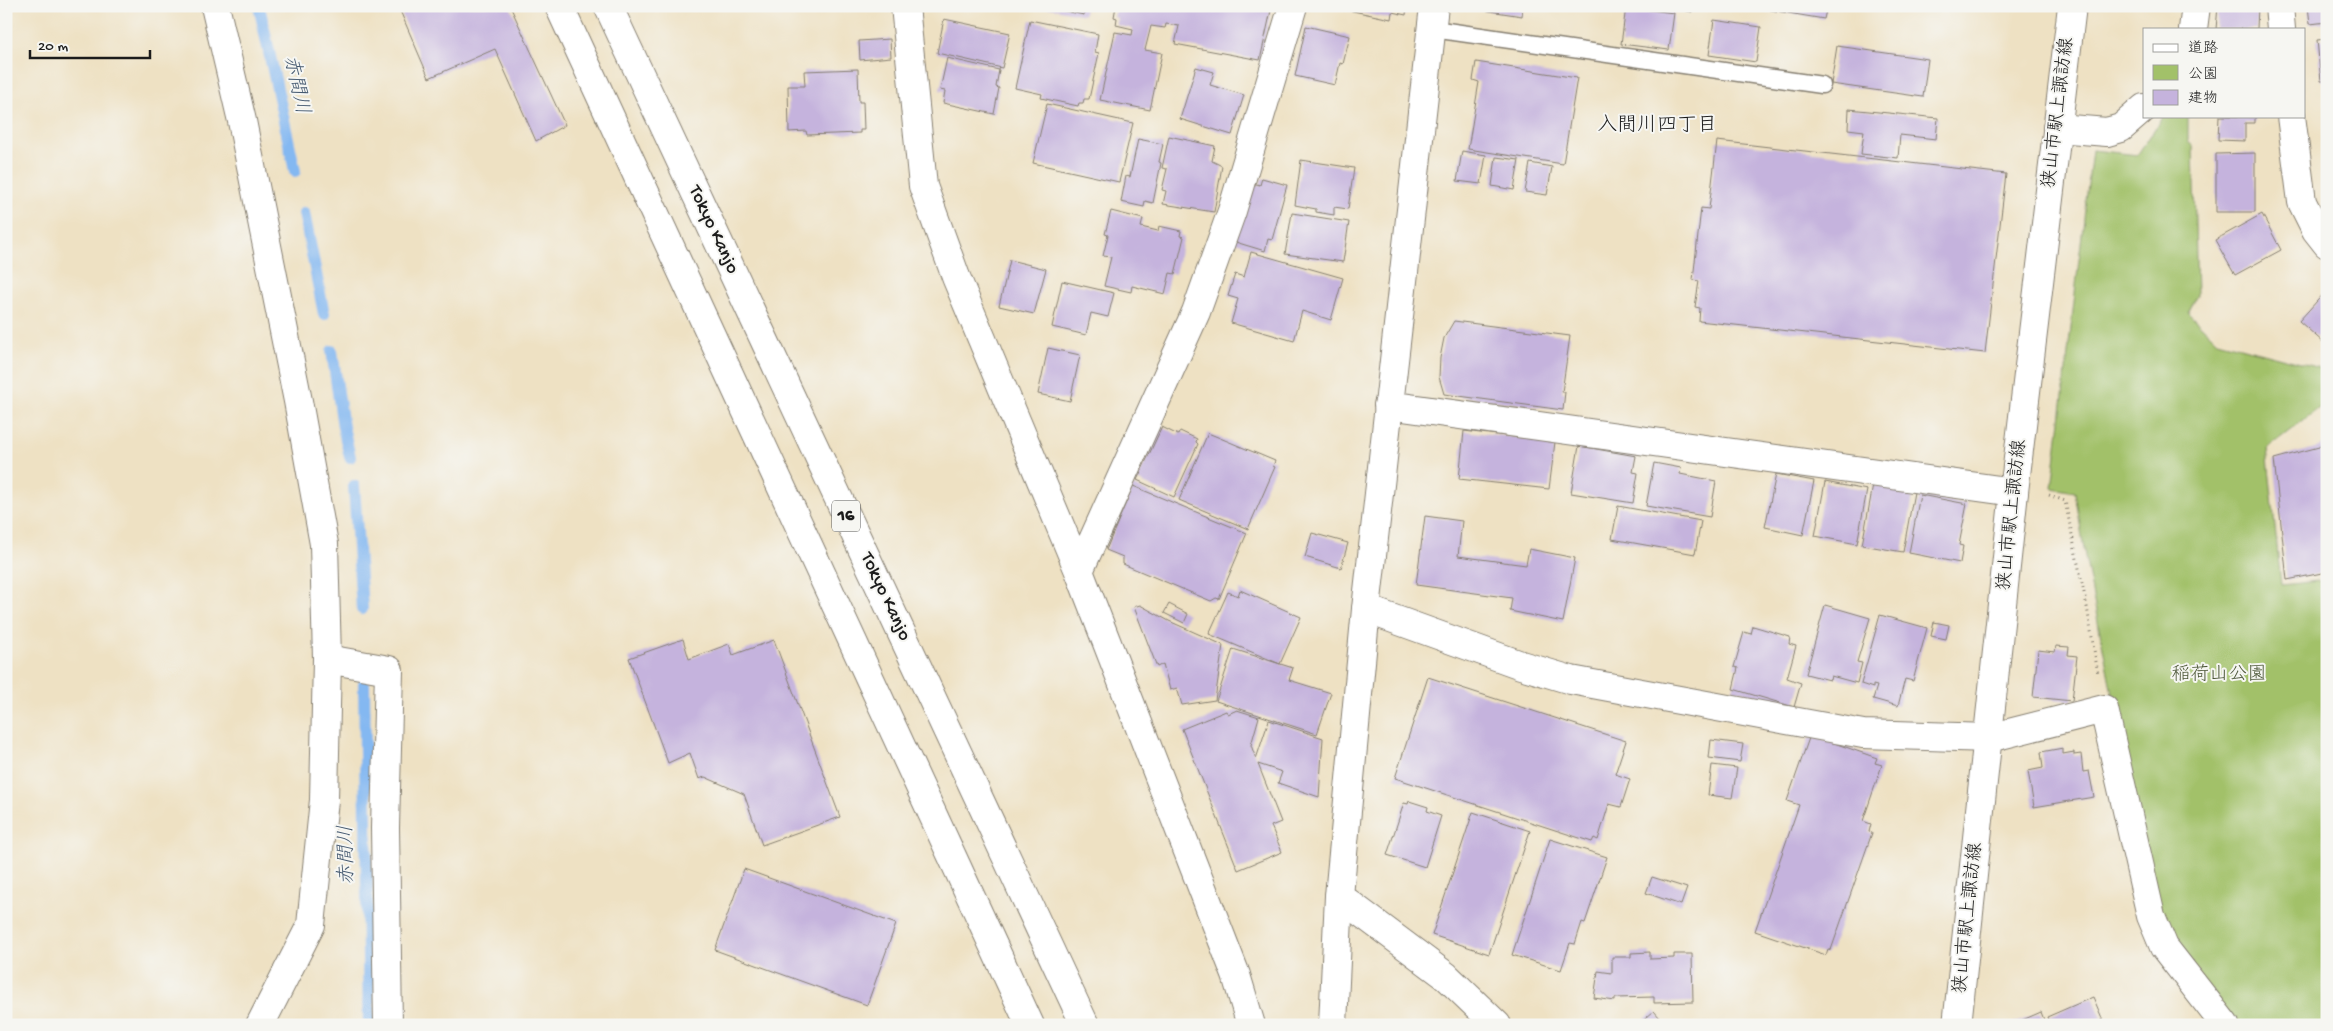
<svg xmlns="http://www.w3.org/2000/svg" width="2333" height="1031" font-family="'Gochi Hand','Klee One',sans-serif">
  <rect width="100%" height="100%" fill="#f6f6f2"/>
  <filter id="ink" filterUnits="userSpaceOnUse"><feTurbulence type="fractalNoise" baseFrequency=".02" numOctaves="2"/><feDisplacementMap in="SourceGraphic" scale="10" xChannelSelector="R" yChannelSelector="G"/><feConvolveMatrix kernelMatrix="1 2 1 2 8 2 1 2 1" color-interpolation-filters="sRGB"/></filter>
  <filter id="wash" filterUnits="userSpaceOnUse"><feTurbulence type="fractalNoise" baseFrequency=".0096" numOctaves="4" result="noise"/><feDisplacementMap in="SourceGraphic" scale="20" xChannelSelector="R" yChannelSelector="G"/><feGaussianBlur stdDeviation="1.12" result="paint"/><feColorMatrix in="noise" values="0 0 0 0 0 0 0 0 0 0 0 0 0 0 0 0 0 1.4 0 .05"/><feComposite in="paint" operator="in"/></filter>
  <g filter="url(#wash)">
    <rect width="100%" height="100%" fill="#eee1c3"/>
    <path fill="#a2c169" stroke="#5f6e42" d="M 2163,116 L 2188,116 L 2188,142 L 2193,146 L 2197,295 L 2188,313 L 2217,341 L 2327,370 L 2327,402 L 2267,448 L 2281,585 L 2327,580 L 2327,1025 L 2231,1025 L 2170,946 L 2153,902 L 2085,556 L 2075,492 L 2052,488 L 2092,150 L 2138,155 Z"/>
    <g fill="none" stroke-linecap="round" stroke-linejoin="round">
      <path stroke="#84b8f1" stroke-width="12" d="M 259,6 L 295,171
        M 304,213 L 324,314
        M 332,351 L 343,427 L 350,457
        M 354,486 L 362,609
        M 364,684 L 369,1025"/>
    </g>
    <g id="blocks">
      <path fill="#c5b3dd" d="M 398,6 L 510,6 L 565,125 L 536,141 L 495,49 L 429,78 Z
        M 1041,6 L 1085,6 L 1084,15 Z
        M 1116,6 L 1272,6 L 1260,60 L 1175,44 L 1179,26 L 1166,24 L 1165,28 L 1151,26 L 1145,50 L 1162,53 L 1150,110 L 1100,100 L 1115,32 L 1132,35 L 1133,29 L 1116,25 L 1117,18 L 1114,17 Z
        M 1329,6 L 1407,6 L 1406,15 L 1392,12 L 1391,19 Z
        M 1483,6 L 1523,6 L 1522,16 L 1483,10 Z
        M 1659,6 L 1693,6 L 1692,12 Z
        M 1771,6 L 1827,6 L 1824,19 L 1770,10 Z
        M 2218,6 L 2258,6 L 2257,29 L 2216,29 Z
        M 2308,6 L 2327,6 L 2327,22 L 2310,24 Z
        M 1626,7 L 1674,13 L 1669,50 L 1621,44 Z
        M 944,19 L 1010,33 L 1002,68 L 937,53 Z
        M 1030,20 L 1098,34 L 1095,52 L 1099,53 L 1089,99 L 1084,99 L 1083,103 L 1079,103 L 1078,106 L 1041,98 L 1042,94 L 1015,88 Z
        M 1714,20 L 1761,27 L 1756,62 L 1709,55 Z
        M 1306,26 L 1350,36 L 1343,64 L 1340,63 L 1335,85 L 1295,76 Z
        M 890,39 L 891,57 L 860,60 L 859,41 Z
        M 2327,39 L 2327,81 L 2321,81 L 2317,40 Z
        M 1837,46 L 1928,59 L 1923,97 L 1831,84 Z
        M 947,58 L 999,70 L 996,87 L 999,88 L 994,114 L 943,103 L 945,91 L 940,90 Z
        M 1476,62 L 1577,78 L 1563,164 L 1468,149 L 1479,82 L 1473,80 Z
        M 1196,67 L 1214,72 L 1210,85 L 1244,95 L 1232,135 L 1180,119 Z
        M 858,69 L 859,102 L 863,102 L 864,130 L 860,130 L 860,133 L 807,135 L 806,131 L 789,132 L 788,86 L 805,86 L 804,71 Z
        M 1047,104 L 1133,123 L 1119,182 L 1033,163 Z
        M 1849,109 L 1938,118 L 1936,139 L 1900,135 L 1898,158 L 1861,154 L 1864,131 L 1848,129 Z
        M 2219,116 L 2255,116 L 2255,123 L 2245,123 L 2245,141 L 2218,140 Z
        M 1169,136 L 1215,146 L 1212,161 L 1222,166 L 1214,212 L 1163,204 L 1166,191 L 1162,190 L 1167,169 L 1162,168 Z
        M 1138,139 L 1163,144 L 1159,162 L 1161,163 L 1153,203 L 1145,201 L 1144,207 L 1121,202 L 1126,176 L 1130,177 Z
        M 1717,141 L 2006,174 L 1985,353 L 1699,321 L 1700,308 L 1695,307 L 1699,281 L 1693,280 L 1701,208 L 1709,209 Z
        M 1462,151 L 1486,155 L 1481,184 L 1457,181 Z
        M 2255,153 L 2255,212 L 2216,212 L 2216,154 Z
        M 1496,157 L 1519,160 L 1514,190 L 1492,186 Z
        M 1301,160 L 1354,168 L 1348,209 L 1334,207 L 1334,215 L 1316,212 L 1316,209 L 1295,205 Z
        M 1530,163 L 1552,167 L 1547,195 L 1525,192 Z
        M 1262,178 L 1287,185 L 1272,240 L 1268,239 L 1265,251 L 1232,241 L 1249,182 L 1260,185 Z
        M 1111,211 L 1143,219 L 1141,227 L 1158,231 L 1159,226 L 1181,231 L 1180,236 L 1184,237 L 1175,274 L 1170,273 L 1165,294 L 1132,286 L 1131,292 L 1104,286 L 1111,257 L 1103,256 L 1108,235 L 1105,234 Z
        M 1292,213 L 1349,222 L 1343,262 L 1285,254 Z
        M 2262,214 L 2281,250 L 2235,275 L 2215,240 Z
        M 1251,252 L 1343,278 L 1331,320 L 1302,311 L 1294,341 L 1231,323 L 1238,299 L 1228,296 L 1235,274 L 1244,277 Z
        M 1010,260 L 1046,269 L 1034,314 L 999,306 Z
        M 1062,281 L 1114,293 L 1108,317 L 1091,313 L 1086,335 L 1052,327 Z
        M 2327,290 L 2327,340 L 2324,343 L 2299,321 Z
        M 1454,321 L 1570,336 L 1562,392 L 1565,392 L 1563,410 L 1444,394 L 1439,377 L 1440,358 L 1444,338 Z
        M 1048,348 L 1080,355 L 1070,401 L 1038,394 Z
        M 1162,427 L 1178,435 L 1180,431 L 1197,439 L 1196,442 L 1198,444 L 1174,497 L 1137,480 Z
        M 1464,431 L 1555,442 L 1549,489 L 1459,479 Z
        M 1208,433 L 1275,461 L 1273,466 L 1275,467 L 1248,529 L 1179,500 Z
        M 2327,438 L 2327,572 L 2287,580 L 2274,459 L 2319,447 Z
        M 1579,446 L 1636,456 L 1633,472 L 1638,473 L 1633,503 L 1571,493 Z
        M 1654,463 L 1681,468 L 1680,474 L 1716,481 L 1710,517 L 1646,506 Z
        M 1776,474 L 1814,481 L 1803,535 L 1765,527 Z
        M 1825,482 L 1867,490 L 1857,544 L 1815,536 Z
        M 1873,485 L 1914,492 L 1903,552 L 1862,545 Z
        M 1133,486 L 1247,533 L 1219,599 L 1216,598 L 1211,601 L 1123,564 L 1123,557 L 1106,550 Z
        M 1920,495 L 1967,504 L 1959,545 L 1963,546 L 1960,563 L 1909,553 Z
        M 1618,506 L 1701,521 L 1695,554 L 1612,539 Z
        M 1425,516 L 1462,521 L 1458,556 L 1526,565 L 1529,549 L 1575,558 L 1563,622 L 1510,611 L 1512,598 L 1416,585 Z
        M 1312,533 L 1348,543 L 1341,568 L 1305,557 Z
        M 1240,590 L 1301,617 L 1280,664 L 1209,634 L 1228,592 L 1238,596 Z
        M 1169,604 L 1188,614 L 1184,623 L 1164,613 Z
        M 1140,605 L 1169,621 L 1223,645 L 1215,700 L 1182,705 L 1177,688 L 1170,690 L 1163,664 L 1157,667 L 1134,607 Z
        M 1825,605 L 1870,618 L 1857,662 L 1862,663 L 1857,683 L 1831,676 L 1830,680 L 1806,674 Z
        M 1880,615 L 1927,628 L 1913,681 L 1905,679 L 1898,706 L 1873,699 L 1877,686 L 1873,685 L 1873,688 L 1861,684 Z
        M 1934,622 L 1949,625 L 1946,639 L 1931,636 Z
        M 1753,626 L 1790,637 L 1789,644 L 1796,646 L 1787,678 L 1801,683 L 1794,707 L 1733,689 L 1738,668 L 1734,667 L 1744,632 L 1751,634 Z
        M 683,639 L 689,659 L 729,644 L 733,655 L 774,640 L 840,817 L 762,845 L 744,794 L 705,777 L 699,779 L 690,753 L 668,763 L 629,658 Z
        M 2056,646 L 2069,647 L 2068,655 L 2077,656 L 2072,701 L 2033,697 L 2038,650 L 2055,652 Z
        M 1233,649 L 1293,668 L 1289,680 L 1331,693 L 1317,734 L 1216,701 Z
        M 1428,677 L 1626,741 L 1615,774 L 1630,779 L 1621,807 L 1609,804 L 1598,840 L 1594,838 L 1592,842 L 1395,778 Z
        M 1237,710 L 1259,717 L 1251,745 L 1256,759 L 1269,720 L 1323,738 L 1319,797 L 1278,783 L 1282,772 L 1258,764 L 1281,822 L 1271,826 L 1282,852 L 1238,870 L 1182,729 L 1226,711 L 1228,714 Z
        M 1814,736 L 1877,758 L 1875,763 L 1882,765 L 1863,821 L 1871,824 L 1869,832 L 1872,833 L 1831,950 L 1828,949 L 1826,955 L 1755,931 L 1799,805 L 1787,801 L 1809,738 Z
        M 1711,740 L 1743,744 L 1740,762 L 1709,758 Z
        M 2063,748 L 2063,754 L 2074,752 L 2074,755 L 2081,754 L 2083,772 L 2089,771 L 2094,797 L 2034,807 L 2028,771 L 2043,768 L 2041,752 Z
        M 1712,765 L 1737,768 L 1732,798 L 1708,795 Z
        M 1409,801 L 1428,807 L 1427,811 L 1441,816 L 1425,867 L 1387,855 L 1404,803 L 1408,804 Z
        M 1473,812 L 1530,831 L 1489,954 L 1432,935 Z
        M 1550,839 L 1607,857 L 1585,923 L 1582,922 L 1575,944 L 1570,943 L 1561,970 L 1512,955 Z
        M 744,869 L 896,924 L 867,1005 L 715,950 Z
        M 1652,877 L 1687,888 L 1681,905 L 1646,893 Z
        M 1650,952 L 1650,959 L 1674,958 L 1674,954 L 1692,954 L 1693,1002 L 1654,1003 L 1654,997 L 1615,998 L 1615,1001 L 1594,998 L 1598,971 L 1612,973 L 1612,957 L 1631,957 L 1631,953 Z
        M 2093,997 L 2105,1025 L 2050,1025 L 2047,1017 Z
        M 1654,1011 L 1666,1025 L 1638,1025 Z
        M 2041,1012 L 2046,1025 L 2011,1025 Z"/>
    </g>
  </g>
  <g filter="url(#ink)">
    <use href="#blocks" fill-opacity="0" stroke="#857e70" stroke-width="1"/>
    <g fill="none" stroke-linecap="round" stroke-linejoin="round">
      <g stroke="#857e70" stroke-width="19">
        <path id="lane" d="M 1433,29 L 1822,85"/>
      </g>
      <g stroke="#857e70" stroke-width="30">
        <path id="street" d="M 215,6 L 242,121 L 298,401 L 324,544 L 327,659 L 324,800 L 311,925 L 260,1025
          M 905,6 L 923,186 L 956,277 L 1079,571 L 1236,975 L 1251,1025
          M 2279,6 L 2281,29
          M 2193,29 L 2196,6
          M 2291,116 L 2302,202 L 2316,230 L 2327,244
          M 2057,128 L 2107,132 L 2121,128 L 2144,108
          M 1388,405 L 2014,492
          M 1079,571 L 1196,312 L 1232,211 L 1293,6
          M 1366,609 L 1521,665 L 1571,680 L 1863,734 L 1989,738 L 2104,709 L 2151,916 L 2164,947 L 2225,1025
          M 327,659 L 389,670 L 385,828 L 388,1025
          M 1339,896 L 1446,976 L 1497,1025"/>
      </g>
      <g stroke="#857e70" stroke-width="30">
        <path id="secondary" d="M 1333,1025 L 1339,896 L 1366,609 L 1434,6
          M 1957,1025 L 2014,492 L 2072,6"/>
      </g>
      <g stroke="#857e70" stroke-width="30">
        <path id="highway" d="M 559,6 L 1030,1025
          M 608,6 L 1085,1025"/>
      </g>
      <path stroke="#857e70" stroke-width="3" stroke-dasharray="1 4" stroke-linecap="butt" d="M 2049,495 L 2065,501 L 2087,607 L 2098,674"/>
      <use href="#lane" stroke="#fff" stroke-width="16"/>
      <use href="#street" stroke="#fff" stroke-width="28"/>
      <use href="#secondary" stroke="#fff" stroke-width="28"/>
      <use href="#highway" stroke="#fff" stroke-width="28"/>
    </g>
  </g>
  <g text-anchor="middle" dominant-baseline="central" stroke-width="4" stroke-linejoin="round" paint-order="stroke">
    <rect fill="#f6f6f2" stroke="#5d5d5c" stroke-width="1" x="832" y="500.5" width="28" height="31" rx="4"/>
    <g font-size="18" font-weight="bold" fill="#1c1c1c">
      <text x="846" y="516">16</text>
    </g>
    <g font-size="19" fill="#1c1c1c" stroke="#f6f6f2">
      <text transform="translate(2059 113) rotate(-83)">狭山市駅上諏訪線</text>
      <text transform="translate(713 230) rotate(65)">Tokyo Kanjo</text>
      <text transform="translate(2013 515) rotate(-84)">狭山市駅上諏訪線</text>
      <text transform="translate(885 597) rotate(65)">Tokyo Kanjo</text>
      <text transform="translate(1969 918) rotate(-84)">狭山市駅上諏訪線</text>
    </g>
    <g font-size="19" fill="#4b5637" stroke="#f6f6f2">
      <text x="2219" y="675">稲荷山公園</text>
    </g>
    <g font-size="20" font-style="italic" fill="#465a71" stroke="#f6f6f2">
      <text transform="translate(295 85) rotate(78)">赤間川</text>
      <text transform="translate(348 855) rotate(-91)">赤間川</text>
    </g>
    <g font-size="20" fill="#1c1c1c" stroke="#f6f6f2">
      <text x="1657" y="126">入間川四丁目</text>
    </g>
  </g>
  <rect width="2333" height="1031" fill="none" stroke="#f6f6f2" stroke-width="25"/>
  <rect x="2143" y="28" width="162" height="90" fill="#f6f6f2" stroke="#9f9f9c"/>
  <rect x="2153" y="44" width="25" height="8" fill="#ffffff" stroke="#9f9f9c"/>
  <text x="2188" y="52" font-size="15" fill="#1c1c1c">道路</text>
  <rect x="2153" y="65" width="25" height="15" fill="#a2c169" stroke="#9f9f9c"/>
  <text x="2188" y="78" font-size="15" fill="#1c1c1c">公園</text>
  <rect x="2153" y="90" width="25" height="15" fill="#c5b3dd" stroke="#9f9f9c"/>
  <text x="2188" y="102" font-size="15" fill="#1c1c1c">建物</text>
  <path d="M30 50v8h120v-8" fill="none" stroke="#1c1c1c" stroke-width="2.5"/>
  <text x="38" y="50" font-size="15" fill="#1c1c1c" stroke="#f6f6f2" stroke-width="4" paint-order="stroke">20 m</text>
</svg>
